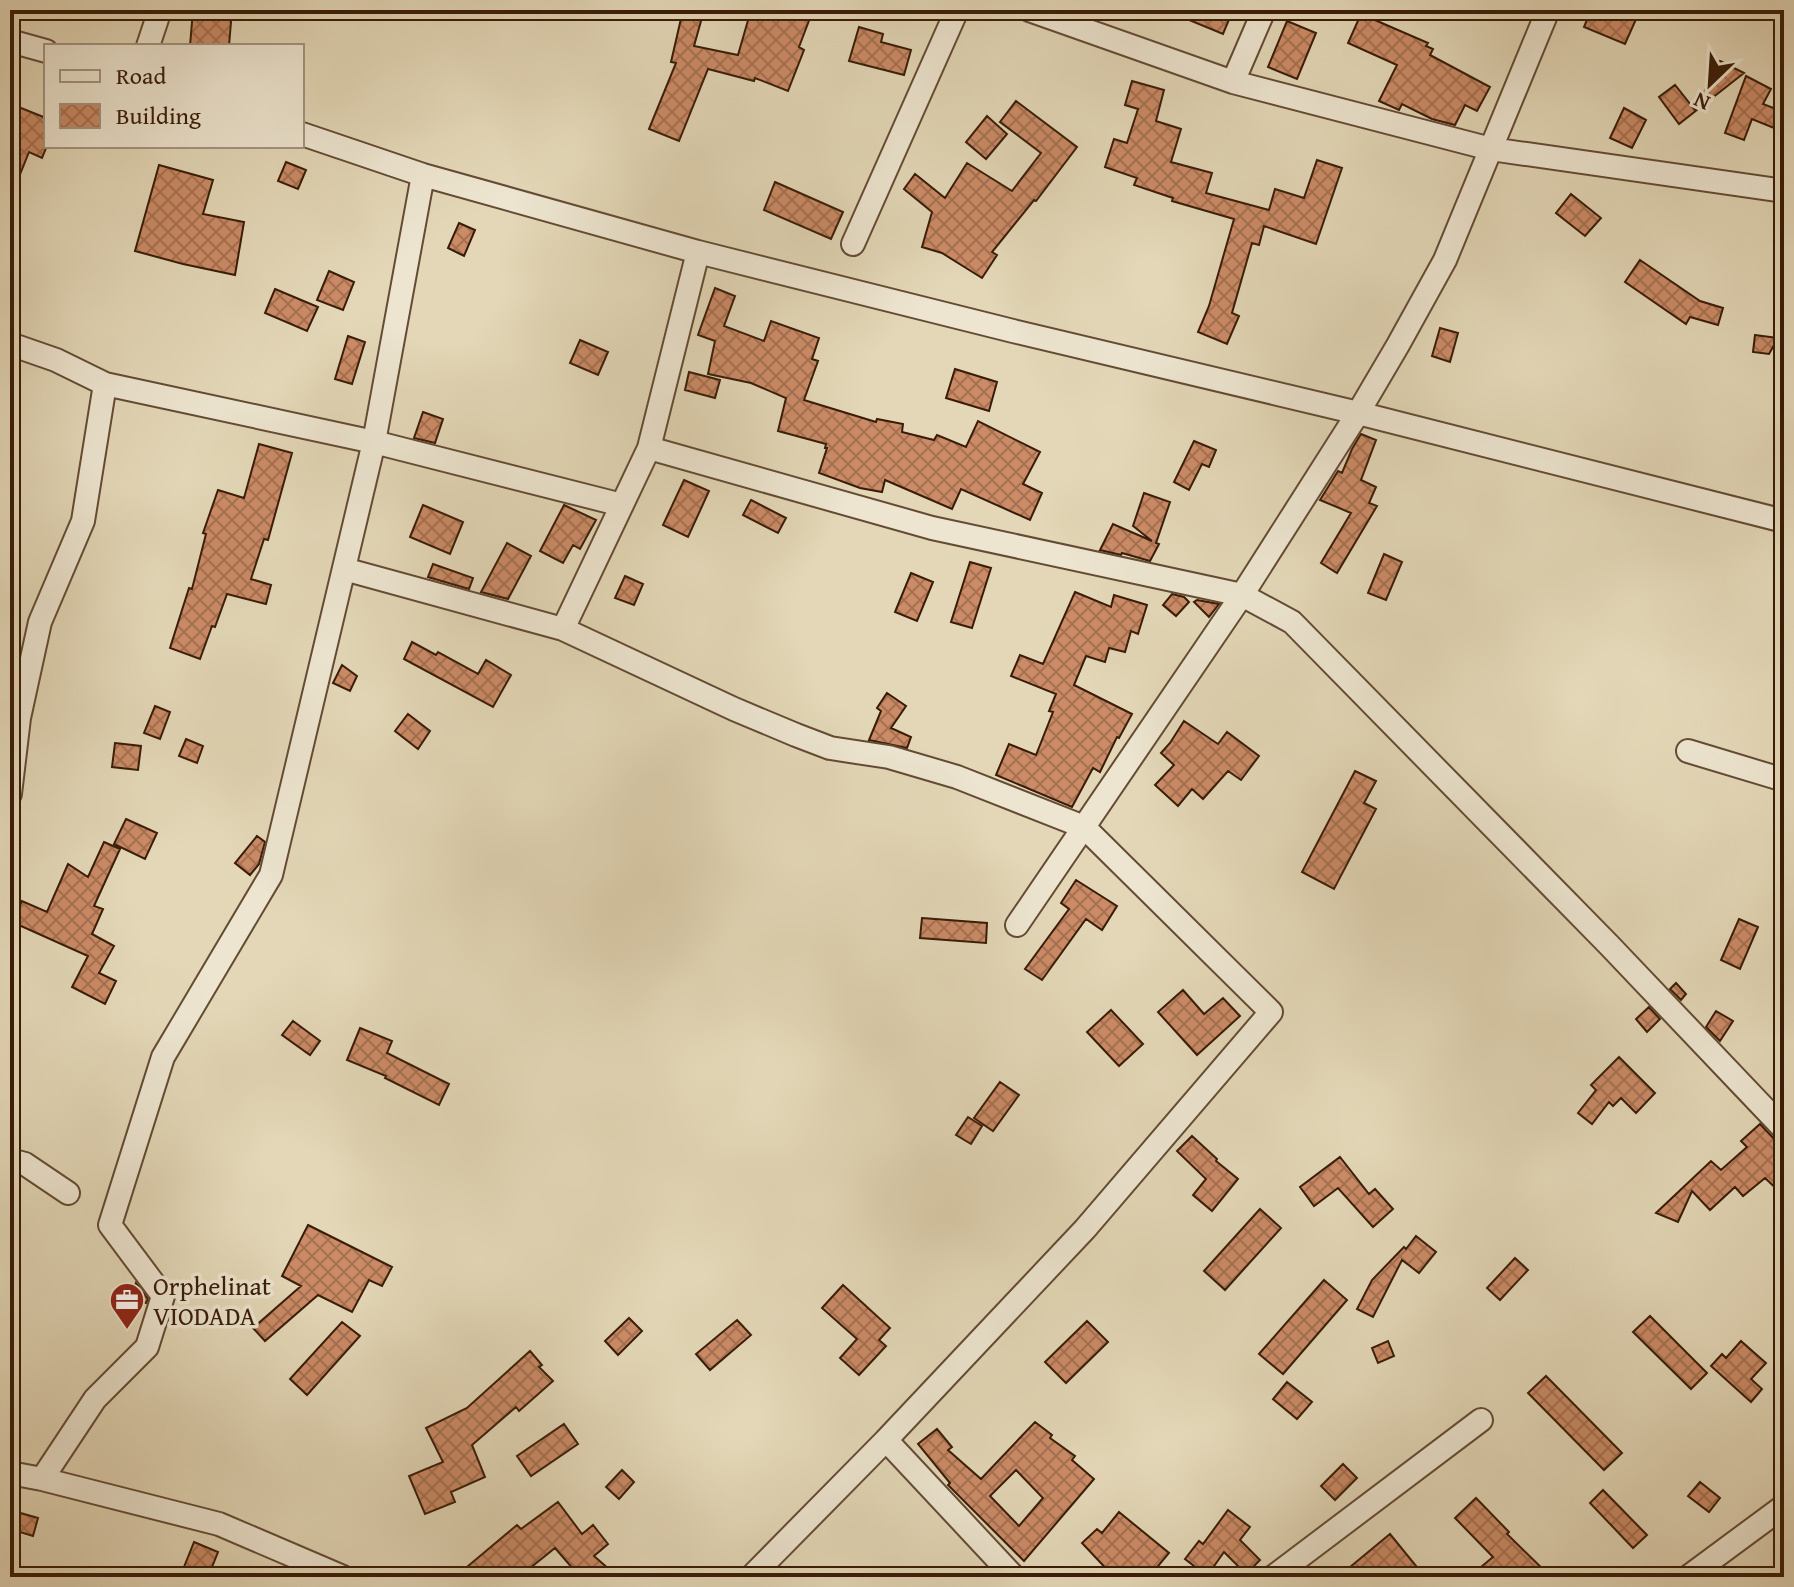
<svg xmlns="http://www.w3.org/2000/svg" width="1794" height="1587" font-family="'Gentium Book Plus',serif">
  <defs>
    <pattern id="building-cross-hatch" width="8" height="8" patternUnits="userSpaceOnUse" patternTransform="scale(2)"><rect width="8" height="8" fill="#cb8b66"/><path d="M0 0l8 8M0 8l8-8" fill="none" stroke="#a67152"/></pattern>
  </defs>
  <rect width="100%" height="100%" fill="#e3d7b7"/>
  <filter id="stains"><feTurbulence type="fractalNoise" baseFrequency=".0025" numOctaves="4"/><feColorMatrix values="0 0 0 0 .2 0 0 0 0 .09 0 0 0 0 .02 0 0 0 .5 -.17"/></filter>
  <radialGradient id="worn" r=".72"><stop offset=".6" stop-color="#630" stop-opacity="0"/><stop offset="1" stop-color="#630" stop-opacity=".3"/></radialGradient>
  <path fill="url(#building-cross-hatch)" stroke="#391c08" stroke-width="2" fill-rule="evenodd" d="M 193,10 L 232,10 L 229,46 L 190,46 Z
    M 683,10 L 703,14 L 694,46 L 738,55 L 751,10 L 813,10 L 799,47 L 804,50 L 788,91 L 755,78 L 754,81 L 708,69 L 679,141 L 649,129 L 676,63 L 671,62 Z
    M 1165,10 L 1233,10 L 1223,34 Z
    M 1591,10 L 1622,10 L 1637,17 L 1625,44 L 1584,27 Z
    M 1361,14 L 1428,43 L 1426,46 L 1433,49 L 1430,55 L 1490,87 L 1477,111 L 1465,105 L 1455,125 L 1432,119 L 1402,104 L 1399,110 L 1379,101 L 1397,65 L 1348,43 Z
    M 1287,21 L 1316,33 L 1297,79 L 1268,67 Z
    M 859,27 L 883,34 L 881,42 L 911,50 L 904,75 L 849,61 Z
    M 1720,61 L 1744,73 L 1679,124 L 1659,97 L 1675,85 L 1695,110 Z
    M 1746,76 L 1771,89 L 1763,104 L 1784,112 L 1784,132 L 1752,119 L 1744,140 L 1725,133 Z
    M 1132,81 L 1164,90 L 1156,121 L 1181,129 L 1171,162 L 1212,173 L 1206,193 L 1269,210 L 1275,189 L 1304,198 L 1317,160 L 1342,168 L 1316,244 L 1264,226 L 1259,245 L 1252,243 L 1232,313 L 1239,316 L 1227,344 L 1198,332 L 1209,306 L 1234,219 L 1172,201 L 1173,198 L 1134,185 L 1137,178 L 1105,167 L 1114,139 L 1127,143 L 1138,109 L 1125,105 Z
    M 1016,101 L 1077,147 L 1036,201 L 1034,200 L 992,252 L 997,255 L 982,278 L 942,253 L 922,247 L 932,212 L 904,189 L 915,174 L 945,198 L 967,163 L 1012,191 L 1041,153 L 1000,122 Z
    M 16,106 L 46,118 L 46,148 L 42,158 L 29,152 L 11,197 L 10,121 Z
    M 1624,108 L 1646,120 L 1632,148 L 1610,138 Z
    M 987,116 L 1007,134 L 986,159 L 966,142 Z
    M 286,162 L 306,170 L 298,189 L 278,181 Z
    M 159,165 L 213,180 L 203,214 L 244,222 L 235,275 L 183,264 L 135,251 Z
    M 775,182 L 843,212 L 831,239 L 764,210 Z
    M 1571,194 L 1601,218 L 1585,236 L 1556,213 Z
    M 459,223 L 475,230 L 464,256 L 448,248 Z
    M 1640,260 L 1700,301 L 1723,308 L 1718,325 L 1690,317 L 1686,324 L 1625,282 Z
    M 329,271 L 354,282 L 343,310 L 317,300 Z
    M 715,288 L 735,296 L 724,326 L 764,341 L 771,321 L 819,338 L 812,359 L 818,361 L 804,400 L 876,422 L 877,419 L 903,424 L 902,432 L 934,440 L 937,435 L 966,447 L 978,421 L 1040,452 L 1023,484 L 1042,493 L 1030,520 L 961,489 L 952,509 L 885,480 L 882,492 L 860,488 L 819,473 L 827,448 L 825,448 L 826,444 L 778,431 L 786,398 L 751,383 L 708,374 L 715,341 L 698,335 Z
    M 275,289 L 318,307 L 307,331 L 265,313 Z
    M 1440,328 L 1458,333 L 1450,362 L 1432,356 Z
    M 1755,335 L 1778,338 L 1769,354 L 1753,352 Z
    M 348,336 L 365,342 L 352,384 L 335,379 Z
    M 580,340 L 608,352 L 598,375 L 570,363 Z
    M 955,369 L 997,382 L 989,411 L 946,398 Z
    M 689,372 L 720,380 L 715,398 L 685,390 Z
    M 423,412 L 443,419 L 435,443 L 414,438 Z
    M 1361,434 L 1376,440 L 1361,480 L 1376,487 L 1369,503 L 1377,506 L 1337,573 L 1321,563 L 1351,513 L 1320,500 L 1338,471 L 1342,473 L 1352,449 Z
    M 1194,441 L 1216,450 L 1209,467 L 1202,464 L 1189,490 L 1174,482 Z
    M 259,444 L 292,453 L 268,540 L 264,539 L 251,579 L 271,585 L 266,604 L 227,594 L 215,627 L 212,626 L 200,659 L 170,648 L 189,588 L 192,589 L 206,534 L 203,533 L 218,490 L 244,498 Z
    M 684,480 L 709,491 L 688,537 L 663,525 Z
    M 1144,493 L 1170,502 L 1156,543 L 1159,544 L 1150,561 L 1122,553 L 1121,555 L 1100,550 L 1113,524 L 1152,541 L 1133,526 Z
    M 751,500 L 786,518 L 778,533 L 743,515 Z
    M 423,505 L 463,522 L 450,554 L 410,537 Z
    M 564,505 L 596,520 L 580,549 L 573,545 L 563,563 L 540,551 Z
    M 507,543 L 531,556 L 508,599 L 481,592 Z
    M 1384,554 L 1402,562 L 1386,600 L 1368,593 Z
    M 970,562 L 991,568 L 972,628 L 951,622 Z
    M 433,564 L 473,578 L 469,589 L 428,577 Z
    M 911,573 L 933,582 L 917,621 L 895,612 Z
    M 625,576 L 643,584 L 634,605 L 615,598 Z
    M 1075,592 L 1111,607 L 1114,595 L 1147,605 L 1138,634 L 1131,631 L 1125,652 L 1109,648 L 1105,662 L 1086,656 L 1074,685 L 1132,714 L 1119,738 L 1117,737 L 1100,772 L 1093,768 L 1072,807 L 996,775 L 1009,744 L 1036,755 L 1053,712 L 1049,711 L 1056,694 L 1011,676 L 1020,655 L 1043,664 Z
    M 1172,594 L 1184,597 L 1189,602 L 1176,616 L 1163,605 Z
    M 1197,600 L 1219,604 L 1209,617 L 1194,602 Z
    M 412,642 L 436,655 L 438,652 L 478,674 L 486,660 L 511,675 L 493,707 L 404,659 Z
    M 342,665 L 357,676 L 350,691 L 333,683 Z
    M 887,693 L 906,706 L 891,728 L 911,737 L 907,748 L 869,740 L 881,711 L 877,708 Z
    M 155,706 L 170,712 L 160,739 L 144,733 Z
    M 408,714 L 430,731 L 418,749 L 395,731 Z
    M 1184,721 L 1218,744 L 1227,732 L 1259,756 L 1241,780 L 1228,771 L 1203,799 L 1192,789 L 1178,806 L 1155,785 L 1174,765 L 1161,753 L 1170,743 Z
    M 186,739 L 203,746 L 197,763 L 179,756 Z
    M 115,743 L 141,746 L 138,770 L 112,767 Z
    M 1355,771 L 1376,781 L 1364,803 L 1376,809 L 1334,889 L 1302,872 Z
    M 126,819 L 157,833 L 145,859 L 114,844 Z
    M 257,836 L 265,842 L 259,864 L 250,875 L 235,863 Z
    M 104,842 L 120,849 L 94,906 L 103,909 L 92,934 L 114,946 L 99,973 L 116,981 L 105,1004 L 72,987 L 88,956 L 12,922 L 22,901 L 47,912 L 68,864 L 88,877 Z
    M 1076,880 L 1117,906 L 1102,930 L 1086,919 L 1042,980 L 1025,969 L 1069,909 L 1061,903 Z
    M 922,918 L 987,923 L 986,943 L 920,938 Z
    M 1739,919 L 1758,927 L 1740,969 L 1721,960 Z
    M 1676,983 L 1686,994 L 1681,1000 L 1670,989 Z
    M 1183,990 L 1204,1014 L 1223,998 L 1240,1016 L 1197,1055 L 1158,1012 Z
    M 1649,1007 L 1660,1019 L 1647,1032 L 1636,1019 Z
    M 1111,1010 L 1143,1044 L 1119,1066 L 1087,1032 Z
    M 1716,1011 L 1733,1021 L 1720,1041 L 1706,1027 Z
    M 293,1021 L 320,1041 L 310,1055 L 282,1035 Z
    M 360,1028 L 392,1041 L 387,1053 L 449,1084 L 439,1105 L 385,1078 L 386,1076 L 347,1060 Z
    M 1619,1057 L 1655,1093 L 1636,1113 L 1621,1098 L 1613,1106 L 1609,1102 L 1592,1124 L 1578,1113 L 1596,1090 L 1591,1085 Z
    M 1000,1082 L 1019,1095 L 993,1131 L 974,1118 Z
    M 968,1117 L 982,1126 L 971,1144 L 956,1135 Z
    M 1760,1124 L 1774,1139 L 1784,1143 L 1784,1196 L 1765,1178 L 1743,1196 L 1735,1187 L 1710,1210 L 1692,1191 L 1678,1222 L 1656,1213 L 1711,1161 L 1721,1170 L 1747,1147 L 1741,1141 Z
    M 1192,1136 L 1217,1159 L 1216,1161 L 1238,1179 L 1212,1211 L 1193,1195 L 1206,1179 L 1177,1151 Z
    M 1340,1157 L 1369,1194 L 1375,1189 L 1393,1209 L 1373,1227 L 1338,1188 L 1314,1206 L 1300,1187 Z
    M 1260,1209 L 1281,1228 L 1225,1290 L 1204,1271 Z
    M 308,1225 L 392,1267 L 382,1286 L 369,1280 L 352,1312 L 318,1295 L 265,1341 L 253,1328 L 301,1286 L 282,1276 Z
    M 1416,1236 L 1436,1252 L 1419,1273 L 1402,1260 L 1373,1317 L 1357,1309 L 1372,1280 L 1404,1247 L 1406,1249 Z
    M 1515,1258 L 1528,1270 L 1500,1300 L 1487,1288 Z
    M 1324,1280 L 1347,1300 L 1283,1374 L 1259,1354 Z
    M 136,1283 L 148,1299 L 146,1303 L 131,1298 Z
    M 843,1285 L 890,1328 L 879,1340 L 886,1346 L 859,1375 L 840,1358 L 857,1339 L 822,1308 Z
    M 1650,1316 L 1707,1373 L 1691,1389 L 1633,1332 Z
    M 629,1318 L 642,1331 L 618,1355 L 605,1341 Z
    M 737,1320 L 751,1335 L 710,1370 L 696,1354 Z
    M 1087,1321 L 1108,1342 L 1066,1383 L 1045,1362 Z
    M 342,1322 L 360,1336 L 307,1395 L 290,1379 Z
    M 1388,1341 L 1394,1356 L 1378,1363 L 1372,1348 Z
    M 1741,1341 L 1766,1363 L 1751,1379 L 1762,1389 L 1751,1402 L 1711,1366 L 1722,1354 L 1726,1358 Z
    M 530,1351 L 542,1365 L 539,1367 L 553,1381 L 519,1411 L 516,1407 L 472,1445 L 485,1477 L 451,1492 L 455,1502 L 425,1514 L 409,1476 L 443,1462 L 426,1428 L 467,1408 Z
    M 1546,1376 L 1622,1453 L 1604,1470 L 1528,1393 Z
    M 1287,1382 L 1312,1402 L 1297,1419 L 1273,1399 Z
    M 1035,1422 L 1052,1435 L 1050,1438 L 1075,1456 L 1072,1460 L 1094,1479 L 1024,1561 L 948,1485 L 950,1483 L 918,1444 L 937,1429 L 952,1447 L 948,1450 L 981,1479 ZM 1016,1470 L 1043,1498 L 1019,1526 L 990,1496 Z
    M 564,1424 L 578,1444 L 531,1476 L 517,1456 Z
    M 1343,1464 L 1357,1478 L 1335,1500 L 1321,1486 Z
    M 622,1470 L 634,1482 L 619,1499 L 606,1487 Z
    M 1700,1482 L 1720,1498 L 1709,1512 L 1688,1496 Z
    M 1603,1490 L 1647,1535 L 1633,1548 L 1590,1503 Z
    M 1476,1498 L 1509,1532 L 1507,1534 L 1551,1577 L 1469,1577 L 1493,1557 L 1455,1518 Z
    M 558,1502 L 582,1534 L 593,1525 L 608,1544 L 594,1556 L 618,1577 L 580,1577 L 555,1548 L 519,1577 L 455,1577 L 517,1525 L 521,1529 Z
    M 10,1510 L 38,1518 L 33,1536 L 10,1529 Z
    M 1228,1510 L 1250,1527 L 1240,1540 L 1260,1560 L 1246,1574 L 1224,1552 L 1207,1576 L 1185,1559 L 1199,1541 L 1203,1544 Z
    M 1119,1512 L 1169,1553 L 1149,1577 L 1114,1577 L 1082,1543 L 1097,1529 L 1102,1533 Z
    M 1390,1534 L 1425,1577 L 1338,1577 Z
    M 194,1542 L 218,1552 L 208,1577 L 180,1577 Z"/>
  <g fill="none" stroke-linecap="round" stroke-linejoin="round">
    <g stroke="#644b34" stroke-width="26">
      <path id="street" d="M 1029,10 L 1233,82 L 1491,149 L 1784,191
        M 10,41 L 46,51
        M 148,46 L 160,10
        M 1233,82 L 1264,10
        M 302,134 L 423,175 L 698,252 L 1013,331 L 1358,413 L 1784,521
        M 853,244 L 957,10
        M 10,344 L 56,360 L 105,384 L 374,442 L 622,505
        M 649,448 L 932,528 L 1242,595 L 1292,622 L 1609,945 L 1784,1129
        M 344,569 L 563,629 L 734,709 L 796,735 L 830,748 L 889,757 L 957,777 L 1084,827 L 1271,1012 L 1085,1229 L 886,1440
        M 563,629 L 649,448 L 698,252
        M 1688,751 L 1784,780
        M 10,794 L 19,718 L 40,622 L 83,521 L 105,384
        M 1017,925 L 1242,595 L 1358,413 L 1398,345 L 1445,260 L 1548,10
        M 10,1160 L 25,1164 L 68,1193
        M 10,1473 L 42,1479 L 219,1524 L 343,1577
        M 42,1479 L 95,1399 L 147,1347 L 163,1296 L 110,1225 L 163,1057 L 271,875 L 374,442 L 423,175
        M 751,1577 L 886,1440 L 1014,1577
        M 1273,1577 L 1481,1420
        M 1688,1577 L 1784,1506"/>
    </g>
    <use href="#street" stroke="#ede5d0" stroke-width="22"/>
  </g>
  <defs>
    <g id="office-pin" transform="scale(1.8)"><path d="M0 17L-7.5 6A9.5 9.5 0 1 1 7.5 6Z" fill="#8f2418" stroke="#ede5d0"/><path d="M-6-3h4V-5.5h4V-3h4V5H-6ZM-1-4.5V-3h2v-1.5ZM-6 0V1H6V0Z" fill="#fff"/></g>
  </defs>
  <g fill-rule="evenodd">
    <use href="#office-pin" x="127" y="1300"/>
  </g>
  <g text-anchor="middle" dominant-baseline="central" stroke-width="7" stroke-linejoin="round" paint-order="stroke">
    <g font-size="26" fill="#391c08" stroke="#ede5d0" text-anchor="start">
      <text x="153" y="1285">Orphelinat<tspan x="153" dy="30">VIODADA</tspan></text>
    </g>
  </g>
  <rect width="1794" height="1587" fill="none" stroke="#e3d7b7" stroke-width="40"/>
  <rect x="12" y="12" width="1770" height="1563" fill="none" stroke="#391c08" stroke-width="4"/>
  <rect x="20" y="20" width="1754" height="1547" fill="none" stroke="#391c08" stroke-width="2"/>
  <rect x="44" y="44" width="260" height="104" fill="#ede5d0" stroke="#a59580" stroke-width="2"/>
  <rect x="60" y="70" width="40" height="12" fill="#ede5d0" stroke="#a59580" stroke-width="2"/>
  <text x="116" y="84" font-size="24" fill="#391c08">Road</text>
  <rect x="60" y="104" width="40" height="24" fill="url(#building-cross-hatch)" stroke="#a59580" stroke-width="2"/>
  <text x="116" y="124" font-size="24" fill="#391c08">Building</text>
  <g transform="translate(1710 84) rotate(205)" stroke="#ede5d0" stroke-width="6" paint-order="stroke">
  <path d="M0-6L14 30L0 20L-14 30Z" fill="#391c08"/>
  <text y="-12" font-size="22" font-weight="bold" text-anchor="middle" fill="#391c08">N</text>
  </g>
  <rect width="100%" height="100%" filter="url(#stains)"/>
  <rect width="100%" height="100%" fill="url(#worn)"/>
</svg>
